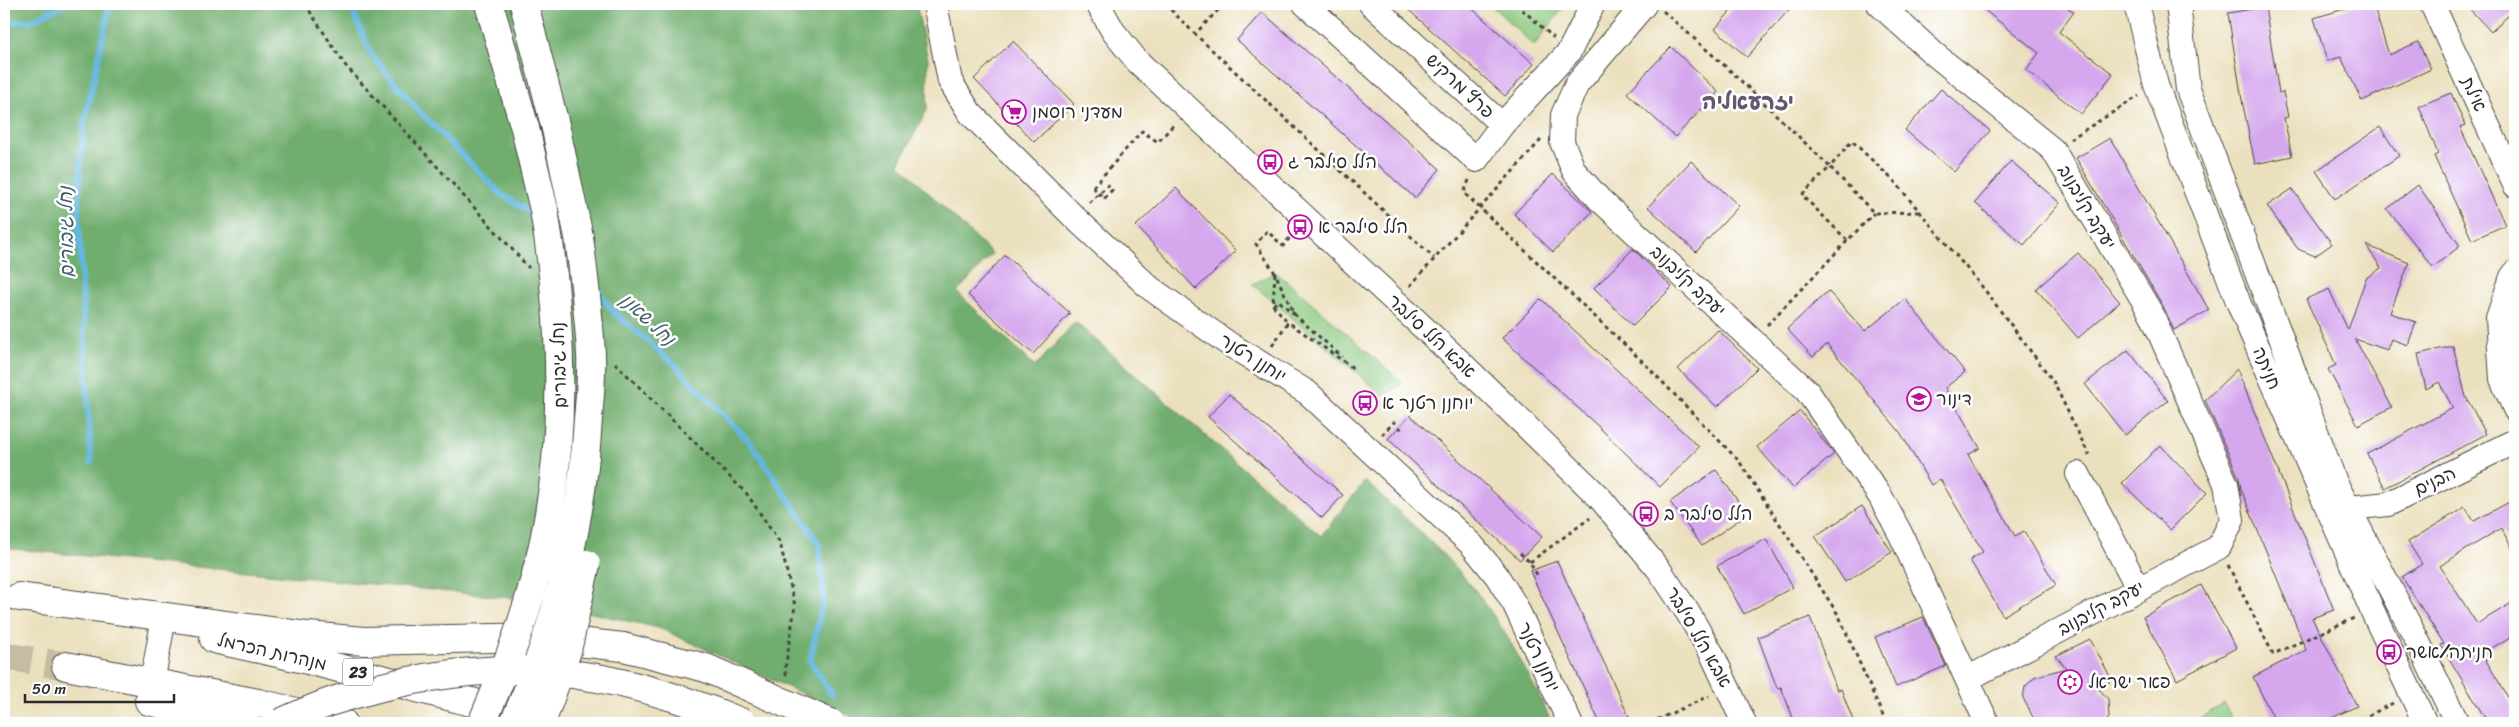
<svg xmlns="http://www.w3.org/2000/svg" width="2519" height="727" font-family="Sriracha,'Playpen Sans Hebrew',sans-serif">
  <rect width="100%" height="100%" fill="#fff"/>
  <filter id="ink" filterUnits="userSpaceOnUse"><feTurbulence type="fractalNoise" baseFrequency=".02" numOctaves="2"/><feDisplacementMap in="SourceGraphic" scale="10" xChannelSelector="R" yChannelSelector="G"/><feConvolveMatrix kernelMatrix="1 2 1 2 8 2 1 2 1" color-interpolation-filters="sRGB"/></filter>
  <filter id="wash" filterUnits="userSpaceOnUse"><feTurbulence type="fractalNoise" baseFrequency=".0096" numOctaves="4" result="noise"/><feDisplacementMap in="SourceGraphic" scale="20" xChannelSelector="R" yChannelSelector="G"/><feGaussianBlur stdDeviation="1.12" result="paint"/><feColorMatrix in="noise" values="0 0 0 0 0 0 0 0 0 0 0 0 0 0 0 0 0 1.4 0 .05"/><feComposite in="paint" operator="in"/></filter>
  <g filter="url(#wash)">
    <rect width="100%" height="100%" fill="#ebe0be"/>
    <path fill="#8bc980" stroke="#5b7a56" d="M 1490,4 L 1566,4 L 1534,46 Z
      M 1275,273 L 1288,282 L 1403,383 L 1384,396 L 1252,284 Z
      M 2515,306 L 2515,373 L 2512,316 Z
      M 2224,704 L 2235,723 L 2204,723 L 2201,717 Z"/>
    <path fill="#70ad6e" stroke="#4e6c4c" d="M 4,4 L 916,4 L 928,59 L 927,110 L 899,164 L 992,254 L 957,292 L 1035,367 L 1075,322 L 1321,536 L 1365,481 C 1396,509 1427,537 1456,568 C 1498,613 1526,668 1552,723 L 866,723 L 659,628 L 533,600 L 4,548 Z"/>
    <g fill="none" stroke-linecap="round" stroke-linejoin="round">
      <path stroke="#64b7df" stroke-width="6" d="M 350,4 L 371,54 L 416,108 L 501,194 L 538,217
        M 4,22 L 31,21 L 65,4
        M 558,235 L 571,253
        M 595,286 L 613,312 L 672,362 L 751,443 L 819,544 L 824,596 L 810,661 L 832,695
        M 91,462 L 78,205 L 83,130 L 110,4"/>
    </g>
    <g id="blocks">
      <path fill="#d5a8ee" d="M 1402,4 L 1467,4 L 1534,64 L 1505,96 Z
        M 1737,4 L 1794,4 L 1747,57 L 1715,29 Z
        M 1977,4 L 2063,4 L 2074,12 L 2059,32 L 2113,74 L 2081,114 L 2026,70 L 2039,53 Z
        M 2361,4 L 2373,4 L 2389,55 L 2418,42 L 2431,69 L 2362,101 L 2341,57 L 2327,61 L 2314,18 Z
        M 2465,4 L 2515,4 L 2515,9 L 2491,32 Z
        M 2265,7 L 2279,93 L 2283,92 L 2288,117 L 2284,118 L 2292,156 L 2255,164 L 2242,100 L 2228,13 Z
        M 1262,12 L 1440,169 L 1415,198 L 1237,40 Z
        M 1013,41 L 1074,104 L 1034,142 L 974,79 Z
        M 1671,47 L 1718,92 L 1675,137 L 1627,93 Z
        M 1941,89 L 1990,131 L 1954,172 L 1905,130 Z
        M 2451,93 L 2465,125 L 2460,127 L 2505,225 L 2472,240 L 2434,156 L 2438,154 L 2419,106 Z
        M 2380,127 L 2399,156 L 2335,199 L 2316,171 Z
        M 2110,138 L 2209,310 L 2174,330 L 2163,306 L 2076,158 Z
        M 1691,161 L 1739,206 L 1696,252 L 1648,207 Z
        M 2011,161 L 2060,203 L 2024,245 L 1975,203 Z
        M 1553,174 L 1592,212 L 1553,252 L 1514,214 Z
        M 2418,185 L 2460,246 L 2433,267 L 2387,209 Z
        M 1176,188 L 1236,251 L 1196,289 L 1136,226 Z
        M 2292,189 L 2332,244 L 2315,256 L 2298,249 L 2267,206 Z
        M 2366,245 L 2409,263 L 2390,313 L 2416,322 L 2408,345 L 2391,339 L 2387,350 L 2355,339 L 2392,407 L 2358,425 L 2328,369 L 2336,365 L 2306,299 L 2329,289 L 2348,330 L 2366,278 L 2381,268 Z
        M 1633,249 L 1672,287 L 1633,326 L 1594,288 Z
        M 2078,253 L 2120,302 L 2078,338 L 2036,289 Z
        M 1005,255 L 1070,313 L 1033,354 L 968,295 Z
        M 1828,291 L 1865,331 L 1905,299 L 1965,372 L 1945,388 L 1980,448 L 1968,455 L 2015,536 L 2024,531 L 2056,585 L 2003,616 L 1970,560 L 1983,552 L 1940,479 L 1931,485 L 1900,432 L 1827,344 L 1813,357 L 1787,329 Z
        M 1541,299 L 1699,447 L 1660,487 L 1601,429 L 1502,338 Z
        M 1718,330 L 1757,368 L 1717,407 L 1678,369 Z
        M 2453,346 L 2466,397 L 2486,434 L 2385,488 L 2367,454 L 2453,408 L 2439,382 L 2426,389 L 2418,354 Z
        M 2128,350 L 2168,401 L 2125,435 L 2085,384 Z
        M 2237,369 L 2334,610 L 2312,618 L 2357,706 L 2321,723 L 2276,723 L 2253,677 L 2306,650 L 2241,489 L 2239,478 L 2205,400 Z
        M 1229,394 L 1343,495 L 1322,518 L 1208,417 Z
        M 1800,411 L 1834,454 L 1793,488 L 1757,447 Z
        M 1410,415 L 1542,537 L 1520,560 L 1388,439 Z
        M 2160,445 L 2207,493 L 2170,530 L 2122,483 Z
        M 1716,470 L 1747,514 L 1702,546 L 1670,502 Z
        M 2515,499 L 2515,553 L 2501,528 L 2440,566 L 2477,624 L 2515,601 L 2515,634 L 2482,654 L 2515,709 L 2515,723 L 2488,723 L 2441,645 L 2444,644 L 2402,577 L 2422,564 L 2408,542 L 2465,507 L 2474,521 Z
        M 1862,506 L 1892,552 L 1845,582 L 1815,536 Z
        M 1766,539 L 1793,587 L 1744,614 L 1717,566 Z
        M 1557,561 L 1632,723 L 1600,723 L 1530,571 Z
        M 2201,585 L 2236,648 L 2177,680 L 2143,617 Z
        M 1810,617 L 1837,690 L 1841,689 L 1854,723 L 1795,723 L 1781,687 L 1777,688 L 1758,637 Z
        M 1923,617 L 1946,666 L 1896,687 L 1875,637 Z
        M 2090,639 L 2112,680 L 2099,689 L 2108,699 L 2109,718 L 2104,723 L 2036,723 L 2023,698 L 2025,687 L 2034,677 L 2066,668 L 2056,656 Z"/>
    </g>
  </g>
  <g filter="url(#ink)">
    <use href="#blocks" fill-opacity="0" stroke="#484641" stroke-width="1"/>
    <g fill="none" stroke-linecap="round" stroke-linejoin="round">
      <path stroke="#c5bca1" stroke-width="28" stroke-dasharray="28 14" stroke-linecap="butt" d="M 4,656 L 66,666"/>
      <g stroke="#484641" stroke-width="26">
        <path id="minor" d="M 935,4 L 950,81 L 970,113 L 1074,217 L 1150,288 L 1229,344 L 1308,393 L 1472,545 L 1497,576 L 1515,605 L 1570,723
          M 1098,4 L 1113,31 L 1137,61 L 1455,357 L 1600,498 L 1660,571 L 1688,613 L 1712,654 L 1744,723
          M 1305,4 L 1476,160 L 1502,125
          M 1371,4 L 1502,125 L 1569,52 L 1593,4
          M 1645,4 L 1577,84 L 1563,115 L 1562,142 L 1574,171 L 1599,199 L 1807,391 L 1880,496 L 1900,533 L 1967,679 L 2219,547 L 2232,520 L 2226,484 L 2151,313 L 2053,150 L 1933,53 L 1879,4
          M 2136,4 L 2156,85 L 2239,304 L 2372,610 L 2425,723
          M 2178,4 L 2188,89 L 2335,482 L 2417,640 L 2457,723
          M 2432,4 L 2515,185
          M 2515,273 L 2512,277 L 2498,318 L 2502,379 L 2515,409
          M 2078,474 L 2138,588
          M 2350,508 L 2388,504 L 2515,441
          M 1967,679 L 1987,723
          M 152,683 L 162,628"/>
      </g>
      <g stroke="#484641" stroke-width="30">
        <path id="major" d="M 489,4 L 525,128 L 544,210
          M 524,4 L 556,129 L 579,237"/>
      </g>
      <g stroke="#484641" stroke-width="30">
        <path id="highway" d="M 19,597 L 308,636 L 364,641 L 533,637 L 623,647
          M 214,639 L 300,658 L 541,720
          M 66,666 L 258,703 L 343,723
          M 149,701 L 245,723"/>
      </g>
      <path stroke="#484641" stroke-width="3" stroke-dasharray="4 4" stroke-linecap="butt" d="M 305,4 L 345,65 L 529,268
        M 1165,4 L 1195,34
        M 1224,4 L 1195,34 L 1434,258
        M 1516,4 L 1554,38
        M 1663,11 L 1734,74 L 1830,167 L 1852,141 L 1895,182 L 1920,212 L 1984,289 L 2053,381 L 2089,455
        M 2070,139 L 2139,96
        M 1469,180 L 1464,193 L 1643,362 L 1739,461 L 1839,616 L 1886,723
        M 1093,187 L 1142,131 L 1158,142 L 1174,124
        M 1089,203 L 1108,185 L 1112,190 L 1104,199
        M 1847,240 L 1802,195 L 1830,167 L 1874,213 L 1919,212
        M 1275,273 L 1273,305 L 1279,301 L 1294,314 L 1275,273 L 1256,244 L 1267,231 L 1283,246 L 1292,235
        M 1410,286 L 1541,140
        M 1273,305 L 1288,322
        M 1294,314 L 1342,357
        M 1767,325 L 1874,213
        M 1272,346 L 1288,322 L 1353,368
        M 615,363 L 747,494 L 780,543 L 795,606 L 785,670 L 787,679
        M 1382,435 L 1394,422 L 1403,431
        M 1520,553 L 1530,562 L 1537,575
        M 1530,562 L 1590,518
        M 2228,565 L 2273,654 L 2354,618
        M 1650,723 L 1709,696
        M 2354,723 L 2393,703"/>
      <use href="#minor" stroke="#fff" stroke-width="24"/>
      <use href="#major" stroke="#fff" stroke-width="28"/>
      <use href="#highway" stroke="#fff" stroke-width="28"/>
      <g stroke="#484641" stroke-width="30" stroke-linecap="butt">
        <path id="major-bridge" d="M 482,723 C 503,674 523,626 536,574 C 568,455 564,330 544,210
          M 514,723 C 557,626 582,525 588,419 C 590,397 592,375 591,354 C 589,315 584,276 579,237
          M 541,723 L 567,651 L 586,564"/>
      </g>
      <g stroke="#484641" stroke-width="30" stroke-linecap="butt">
        <path id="highway-bridge" d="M 623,647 L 706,668 L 830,723
          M 280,723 C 298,715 317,706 336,700 C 395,681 461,669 523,670 C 599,672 674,694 743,723"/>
      </g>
      <path stroke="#484641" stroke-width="3" stroke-dasharray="4 4" stroke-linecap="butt" d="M 1093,187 L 1104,199"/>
      <use href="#major-bridge" stroke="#fff" stroke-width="28"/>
      <use href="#highway-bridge" stroke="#fff" stroke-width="28"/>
    </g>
  </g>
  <defs>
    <g id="supermarket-ring" transform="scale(1.25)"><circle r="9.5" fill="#fff" stroke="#b5179e" stroke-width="1.5"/><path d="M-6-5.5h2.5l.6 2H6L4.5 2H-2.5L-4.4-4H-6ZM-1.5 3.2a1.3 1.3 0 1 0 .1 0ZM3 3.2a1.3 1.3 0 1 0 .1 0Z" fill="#b5179e"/></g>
    <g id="bus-ring" transform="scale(1.25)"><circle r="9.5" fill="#fff" stroke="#b5179e" stroke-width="1.5"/><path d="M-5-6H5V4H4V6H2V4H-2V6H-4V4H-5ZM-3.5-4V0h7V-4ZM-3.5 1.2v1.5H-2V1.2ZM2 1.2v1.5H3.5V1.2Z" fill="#b5179e"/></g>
    <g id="school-ring" transform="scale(1.25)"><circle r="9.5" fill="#fff" stroke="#b5179e" stroke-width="1.5"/><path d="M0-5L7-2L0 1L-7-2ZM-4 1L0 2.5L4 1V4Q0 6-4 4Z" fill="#b5179e"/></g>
    <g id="synagogue-ring" transform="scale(1.25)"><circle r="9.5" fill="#fff" stroke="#b5179e" stroke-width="1.5"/><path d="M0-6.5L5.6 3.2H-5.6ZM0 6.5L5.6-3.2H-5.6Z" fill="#b5179e"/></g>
  </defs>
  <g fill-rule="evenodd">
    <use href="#supermarket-ring" x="1014" y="112"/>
    <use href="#bus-ring" x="1270" y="162"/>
    <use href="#bus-ring" x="1300" y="227"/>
    <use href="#school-ring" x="1919" y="399"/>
    <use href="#bus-ring" x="1365" y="403"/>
    <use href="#bus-ring" x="1646" y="514"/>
    <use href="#bus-ring" x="2389" y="652"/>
    <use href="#synagogue-ring" x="2070" y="682"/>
  </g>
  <g text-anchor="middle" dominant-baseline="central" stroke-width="5" stroke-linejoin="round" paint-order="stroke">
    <rect fill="#fff" stroke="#6b6b6b" stroke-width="1" x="343" y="658.5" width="30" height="27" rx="4"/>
    <g font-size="16" font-weight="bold" fill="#2b2b2b">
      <text x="358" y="672">23</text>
    </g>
    <g font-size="18" fill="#2b2b2b" stroke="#fff">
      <text transform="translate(1460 86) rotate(43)">פרץ מרקיש</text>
      <text transform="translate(2474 94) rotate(65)">אילת</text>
      <text transform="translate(2087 207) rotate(59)">יעקב קליבנוב</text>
      <text transform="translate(1688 281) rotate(43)">יעקב קליבנוב</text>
      <text transform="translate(1432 336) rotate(43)">אבא הלל סילבר</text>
      <text transform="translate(1253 358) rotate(32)">יוחנן רטנר</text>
      <text transform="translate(559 365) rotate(-92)">נחל גיבורים</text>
      <text transform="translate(2267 368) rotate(67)">חניתה</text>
      <text transform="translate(2435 481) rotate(-26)">הבנים</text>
      <text transform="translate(2101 608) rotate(-28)">יעקב קליבנוב</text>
      <text transform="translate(1699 637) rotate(60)">אבא הלל סילבר</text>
      <text transform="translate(272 652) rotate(13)">מנהרות הכרמל</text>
      <text transform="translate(1539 657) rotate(65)">יוחנן רטנר</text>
    </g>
    <g font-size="18" fill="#2b2b2b" stroke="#fff" text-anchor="start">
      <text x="1032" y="112">מעדני רוסמן</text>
      <text x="1288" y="162">הלל סילבר ג</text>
      <text x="1318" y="227">הלל סילבר א</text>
      <text x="1936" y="399">דינור</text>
      <text x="1382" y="403">יוחנן רטנר א</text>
      <text x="1664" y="514">הלל סילבר ב</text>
      <text x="2406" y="652">חניתה/אשר</text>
      <text x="2088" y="682">פאר ישראל</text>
    </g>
    <g font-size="19" font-style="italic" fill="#3f5c6a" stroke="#fff">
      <text transform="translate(66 232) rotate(-91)">נחל גיבורים</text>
      <text transform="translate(648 319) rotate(43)">נחל שאנן</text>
    </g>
    <g font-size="22" font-weight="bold" fill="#66576f" stroke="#fff">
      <text x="1748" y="101">יזרעאליה</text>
    </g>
  </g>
  <rect width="2519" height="727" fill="none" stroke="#fff" stroke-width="20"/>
  <path d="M25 694v8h149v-8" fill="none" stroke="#2b2b2b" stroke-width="2.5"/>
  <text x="32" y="694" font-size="15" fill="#2b2b2b" stroke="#ffffff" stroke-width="4" paint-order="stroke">50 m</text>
</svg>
